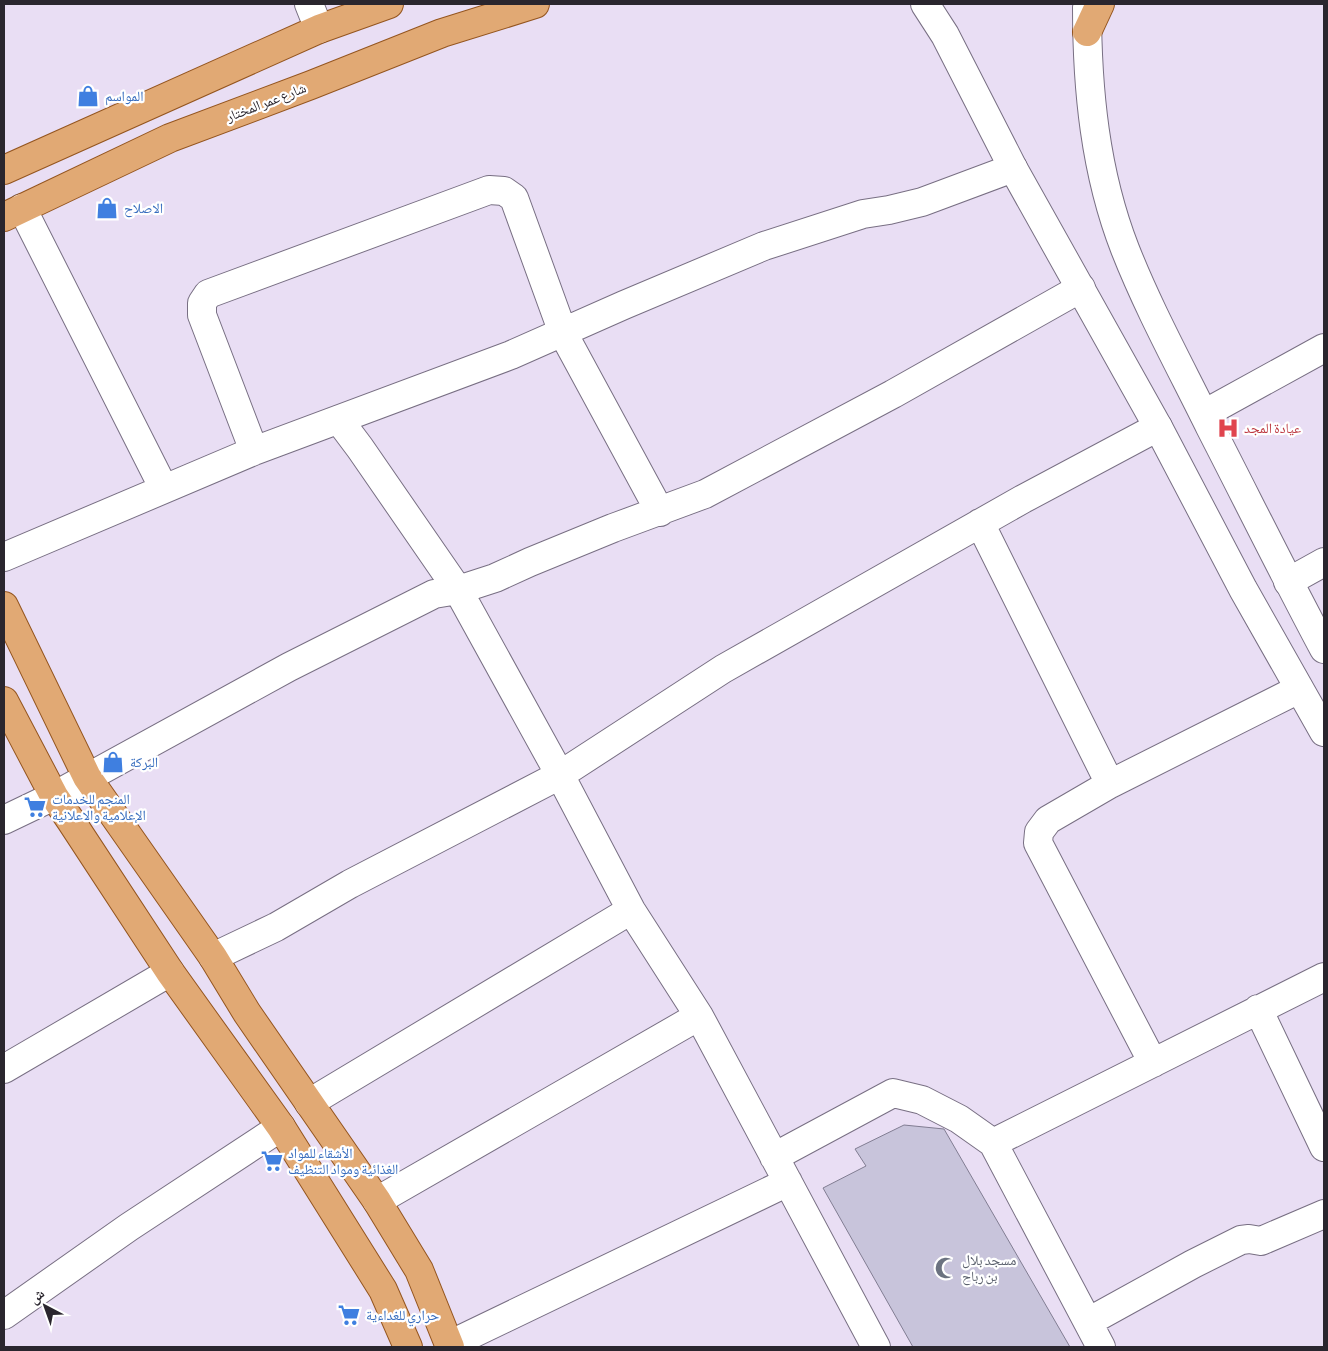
<svg xmlns="http://www.w3.org/2000/svg" width="1328" height="1351" font-family="'Asap Condensed','Noto Naskh Arabic',sans-serif">
  <rect width="100%" height="100%" fill="#e9def4"/>
  <path fill="#c8c4db" stroke="#817d92" d="M 904,1125 L 944,1129 L 1070,1347 L 913,1347 L 823,1188 L 866,1166 L 855,1149 Z"/>
  <g fill="none" stroke-linecap="round" stroke-linejoin="round">
    <g stroke="#786f83" stroke-width="30">
      <path id="street" d="M 309,4 L 319,29
        M 22,208 L 164,489
        M 1204,414 L 1324,348
        M 339,420 L 360,448 L 458,590 L 560,775 L 631,910 L 699,1016 L 876,1347
        M 254,451 L 202,315 L 202,303 L 208,294 L 489,190 L 504,191 L 514,198 L 563,333 L 660,512
        M 980,523 L 1110,784
        M 4,557 L 254,451 L 511,355 L 624,305 L 764,246 L 863,214 L 889,210 L 922,202 L 1013,168
        M 1288,582 L 1324,562
        M 4,820 L 54,796 L 289,667 L 434,594 L 458,590 L 495,578 L 530,562 L 613,528 L 705,494 L 893,394 L 1081,288
        M 213,957 L 276,927 L 350,884 L 560,775 L 723,669 L 1023,499 L 1158,427
        M 1258,1009 L 1324,1147
        M 1153,1063 L 1038,843 L 1039,832 L 1048,820 L 1110,784 L 1299,689
        M 4,1069 L 170,972
        M 309,1103 L 631,910
        M 993,1143 L 1324,977
        M 774,1157 L 893,1093 L 922,1100 L 959,1119 L 993,1143 L 1101,1347
        M 377,1201 L 699,1016
        M 4,1315 L 129,1227 L 281,1127
        M 1088,1322 L 1193,1264 L 1241,1240 L 1249,1239 L 1261,1241 L 1324,1214
        M 449,1345 L 788,1182"/>
    </g>
    <g stroke="#786f83" stroke-width="30">
      <path id="secondary" d="M 925,4 L 945,35 L 1013,168 L 1158,427 L 1243,589 L 1324,732
        M 1087,7 C 1087,89 1095,172 1125,249 C 1149,310 1181,368 1210,427 C 1248,501 1285,576 1324,649"/>
    </g>
    <g stroke="#94551f" stroke-width="30">
      <path id="primary" d="M 1087,32 L 1100,4
        M 4,170 L 319,29 L 389,4
        M 4,217 L 170,138 L 311,85 L 442,33 L 535,4
        M 4,606 L 87,777 L 213,957 L 247,1013 L 377,1201 L 419,1270 L 450,1347
        M 4,701 L 54,796 L 71,821 L 170,972 L 281,1127 L 383,1290 L 408,1347"/>
    </g>
    <use href="#street" stroke="#fff" stroke-width="28"/>
    <use href="#secondary" stroke="#fff" stroke-width="28"/>
    <use href="#primary" stroke="#e1a974" stroke-width="28"/>
  </g>
  <defs>
    <g id="shop-bare" transform="scale(1.725)"><path d="M-5-2.5h2.3a2.7 3.5 0 0 1 5.4 0H5L5.5 6h-11ZM-1.5-2.5h3a1.5 2.3 0 0 0-3 0Z" fill="#3f7fe0" stroke="#fff" stroke-width="2.5" paint-order="stroke"/></g>
    <g id="hospital-bare" transform="scale(1.725)"><path d="M-5-5h3v3.5h4V-5h3V5h-3V1.5h-4V5h-3Z" fill="#e0444e" stroke="#fff" stroke-width="2.5" paint-order="stroke"/></g>
    <g id="supermarket-bare" transform="scale(1.725)"><path d="M-6-5.5h2.5l.6 2H6L4.5 2H-2.5L-4.4-4H-6ZM-1.5 3.2a1.3 1.3 0 1 0 .1 0ZM3 3.2a1.3 1.3 0 1 0 .1 0Z" fill="#3f7fe0" stroke="#fff" stroke-width="2.5" paint-order="stroke"/></g>
    <g id="mosque-bare" transform="scale(1.725)"><path d="M3.5-4.9A6 6 0 1 0 3.5 4.9A5 5 0 1 1 3.5-4.9Z" fill="#6b7280" stroke="#fff" stroke-width="2.5" paint-order="stroke"/></g>
  </defs>
  <g fill-rule="evenodd">
    <use href="#shop-bare" x="88" y="96"/>
    <use href="#shop-bare" x="107" y="208"/>
    <use href="#hospital-bare" x="1228" y="428"/>
    <use href="#shop-bare" x="113" y="762"/>
    <use href="#supermarket-bare" x="35" y="807"/>
    <use href="#supermarket-bare" x="272" y="1161"/>
    <use href="#mosque-bare" x="946" y="1268"/>
    <use href="#supermarket-bare" x="349" y="1315"/>
  </g>
  <g text-anchor="middle" dominant-baseline="central" stroke-width="4.5" stroke-linejoin="round" paint-order="stroke">
    <g font-size="14" fill="#366cbe" stroke="#fff" text-anchor="start">
      <text x="105" y="96">المواسم</text>
      <text x="124" y="208">الاصلاح</text>
      <text x="130" y="762">البركة</text>
      <text x="52" y="799">المنجم للخدمات<tspan x="52" dy="16">الإعلامية والاعلانية</tspan></text>
      <text x="288" y="1153">الأشقاء للمواد<tspan x="288" dy="16">الغذائية ومواد التنظيف</tspan></text>
      <text x="366" y="1315">حراري للغداءية</text>
    </g>
    <g font-size="14" fill="#2a262e" stroke="#fff">
      <text transform="translate(266 102) rotate(-21)">شارع عمر المختار</text>
    </g>
    <g font-size="14" fill="#be3a42" stroke="#fff" text-anchor="start">
      <text x="1244" y="428">عيادة المجد</text>
    </g>
    <g font-size="14" fill="#5b616d" stroke="#fff" text-anchor="start">
      <text x="962" y="1260">مسجد بلال<tspan x="962" dy="16">بن رباح</tspan></text>
    </g>
  </g>
  <rect width="1328" height="1351" fill="none" stroke="#2a262e" stroke-width="10"/>
  <g transform="translate(45 1306) rotate(319)" stroke="#ffffff" stroke-width="4" paint-order="stroke">
  <path d="M0-4L9 19L0 12L-9 19Z" fill="#2a262e"/>
  <text y="-8" font-size="14" font-weight="bold" text-anchor="middle" fill="#2a262e">ش</text>
  </g>
</svg>
